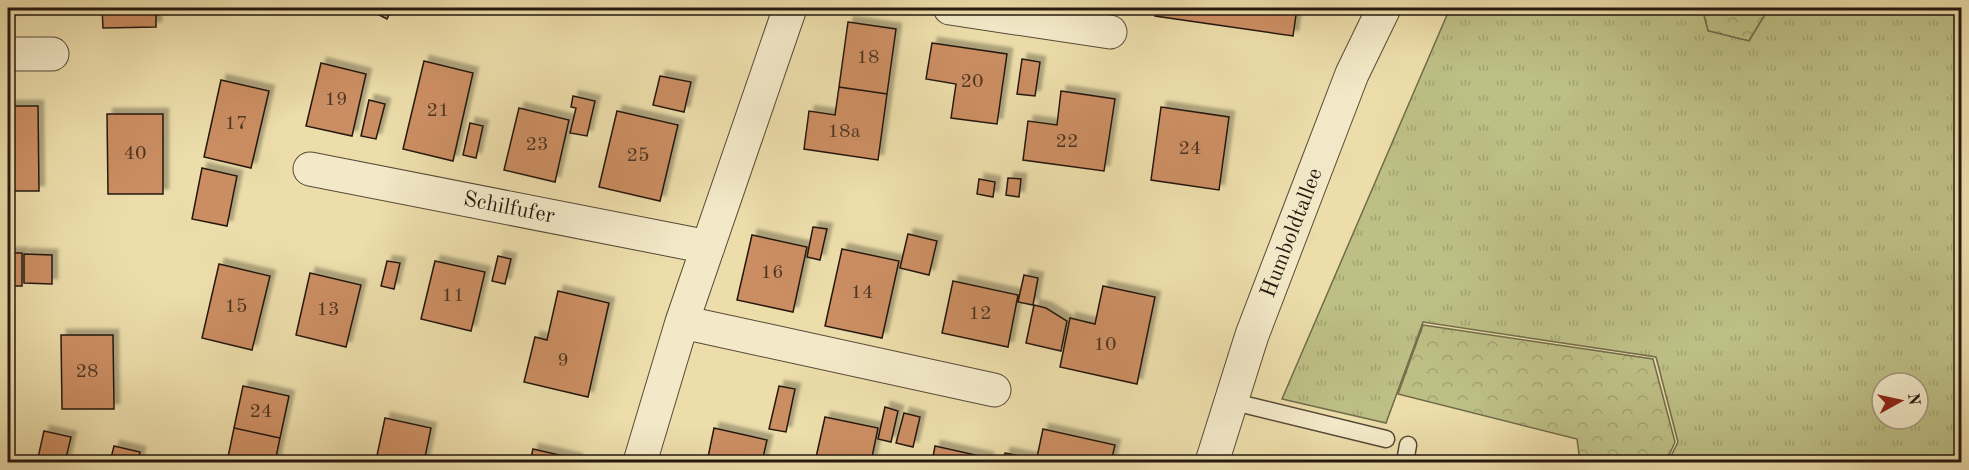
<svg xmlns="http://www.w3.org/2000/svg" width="1969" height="470" font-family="'Old Standard TT',serif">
  <defs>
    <pattern id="forest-crowns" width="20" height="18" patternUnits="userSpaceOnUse" patternTransform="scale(1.5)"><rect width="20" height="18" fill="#bdbf85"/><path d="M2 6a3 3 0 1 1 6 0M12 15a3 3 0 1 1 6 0" fill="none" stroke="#a2a472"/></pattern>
    <pattern id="park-tufts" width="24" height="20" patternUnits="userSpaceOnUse" patternTransform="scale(1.5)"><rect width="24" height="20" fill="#bdbf85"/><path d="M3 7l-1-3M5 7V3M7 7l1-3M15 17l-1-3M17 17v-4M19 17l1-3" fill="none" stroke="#a2a472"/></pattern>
    <filter id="shadow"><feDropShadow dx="5.5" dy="-5.5" stdDeviation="1.5" flood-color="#0004"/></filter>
  </defs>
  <rect width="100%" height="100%" fill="#ecddaa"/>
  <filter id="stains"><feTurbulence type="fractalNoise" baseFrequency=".00333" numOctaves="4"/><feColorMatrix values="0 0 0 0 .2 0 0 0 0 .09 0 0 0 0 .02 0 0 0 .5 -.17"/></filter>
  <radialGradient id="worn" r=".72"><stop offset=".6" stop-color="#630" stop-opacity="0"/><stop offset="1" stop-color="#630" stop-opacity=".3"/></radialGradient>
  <path fill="url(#forest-crowns)" stroke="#716c4a" stroke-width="1.5" d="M 1702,8 L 1769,8 L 1749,41 L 1708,31 Z
    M 1423,325 L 1653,359 L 1675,442 L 1666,462 L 1580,462 L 1577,439 L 1398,394 Z"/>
  <path fill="url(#park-tufts)" stroke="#716c4a" stroke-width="1.5" fill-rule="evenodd" d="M 1450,8 L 1702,8 L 1708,31 L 1749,41 L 1769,8 L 1961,8 L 1961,462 L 1668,462 L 1678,442 L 1656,357 L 1423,322 L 1386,423 L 1282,399 ZM 1882,383 L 1918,383 L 1918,419 L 1882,419 Z"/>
  <path fill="#cb8e62" stroke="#25190f" stroke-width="1.5" filter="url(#shadow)" d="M 102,8 L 156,8 L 156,27 L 103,28 Z
    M 377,8 L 392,8 L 387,19 L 375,13 Z
    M 1154,8 L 1297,8 L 1293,36 L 1155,16 Z
    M 848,22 L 896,29 L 887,94 L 839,87 Z
    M 932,43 L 1007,54 L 997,124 L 951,118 L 956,84 L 926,79 Z
    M 1022,59 L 1040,62 L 1035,96 L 1017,94 Z
    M 424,61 L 473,73 L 453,161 L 403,149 Z
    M 321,63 L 366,74 L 352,136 L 306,126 Z
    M 660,76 L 691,82 L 684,112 L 653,105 Z
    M 221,80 L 269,91 L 251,168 L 204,157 Z
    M 839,87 L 887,94 L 878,160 L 804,149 L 809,111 L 835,115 Z
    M 1061,91 L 1115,99 L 1104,171 L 1023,160 L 1028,121 L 1057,125 Z
    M 573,96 L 595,101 L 587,136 L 570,133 L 576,108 L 571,107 Z
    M 369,100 L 385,104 L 376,139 L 361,136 Z
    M 8,106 L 38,106 L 39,191 L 8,191 Z
    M 1161,107 L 1229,117 L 1219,190 L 1151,180 Z
    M 519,108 L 569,120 L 555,182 L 504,170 Z
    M 617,111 L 678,125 L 660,201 L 599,187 Z
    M 107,114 L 163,114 L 163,194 L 108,194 Z
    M 470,123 L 483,126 L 476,158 L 463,155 Z
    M 202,168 L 237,176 L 227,226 L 192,219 Z
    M 1008,178 L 1021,179 L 1019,197 L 1006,195 Z
    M 979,179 L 995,182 L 993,197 L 977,194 Z
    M 813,227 L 827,229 L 820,260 L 807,257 Z
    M 908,234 L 937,241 L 929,275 L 900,268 Z
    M 752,235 L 807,247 L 793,312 L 737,300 Z
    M 842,249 L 899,261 L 882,338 L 825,326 Z
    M 8,253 L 22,253 L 22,286 L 8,286 Z
    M 24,254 L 52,255 L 52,284 L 24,283 Z
    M 498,256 L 511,259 L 505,284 L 492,281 Z
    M 387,261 L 400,263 L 394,289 L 381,286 Z
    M 435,261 L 485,272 L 471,331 L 421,319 Z
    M 219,264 L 270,276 L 252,350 L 202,338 Z
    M 310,273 L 361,285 L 346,347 L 296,335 Z
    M 1024,275 L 1038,278 L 1033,305 L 1018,302 Z
    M 953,281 L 1018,295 L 1008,347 L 942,333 Z
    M 1103,286 L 1155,297 L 1137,384 L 1060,367 L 1070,318 L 1095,324 Z
    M 558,291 L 609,303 L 588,397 L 524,382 L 535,337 L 547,340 Z
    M 1034,305 L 1046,308 L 1067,321 L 1061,351 L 1026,343 Z
    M 61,335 L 113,335 L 114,409 L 62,409 Z
    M 243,386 L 289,396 L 280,438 L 234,428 Z
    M 779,386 L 795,389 L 786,432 L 769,429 Z
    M 885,407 L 898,411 L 891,442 L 878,439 Z
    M 904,413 L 920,417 L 913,447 L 896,443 Z
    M 825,417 L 878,428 L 871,462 L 815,462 Z
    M 385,418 L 431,428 L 424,462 L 376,460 Z
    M 234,428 L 280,438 L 275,462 L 227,462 Z
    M 714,428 L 767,440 L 762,462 L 707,462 Z
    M 1043,429 L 1115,445 L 1111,462 L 1036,462 Z
    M 44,431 L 71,437 L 65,462 L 37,462 Z
    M 114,446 L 140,452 L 138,462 L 110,462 Z
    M 935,446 L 989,458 L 988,462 L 932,462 Z
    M 533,449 L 577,459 L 576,462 L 530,462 Z
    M 1005,453 L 1036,459 L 1036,462 L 1003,462 Z"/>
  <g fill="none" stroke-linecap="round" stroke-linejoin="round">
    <g stroke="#574a36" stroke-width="19">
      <path id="service" d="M 1230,401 L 1386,439
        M 1405,462 L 1408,445"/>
    </g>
    <g stroke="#574a36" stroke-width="35">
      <path id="minor" d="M 950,8 L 1110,32
        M 8,54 L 52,54
        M 310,169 L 708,247
        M 682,322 L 994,390
        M 640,462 L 682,322 L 790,8"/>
    </g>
    <g stroke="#574a36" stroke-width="35">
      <path id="tertiary" d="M 1212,462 L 1252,335 L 1352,74 L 1384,8"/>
    </g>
    <use href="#service" stroke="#f3e9c8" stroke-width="16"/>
    <use href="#minor" stroke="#f3e9c8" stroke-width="33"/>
    <use href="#tertiary" stroke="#f3e9c8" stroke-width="33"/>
  </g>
  <g text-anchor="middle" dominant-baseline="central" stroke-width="5" stroke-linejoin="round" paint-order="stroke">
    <g font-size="20" fill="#4e3624">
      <text x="868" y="58">18</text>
      <text x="972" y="82">20</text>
      <text x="336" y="100">19</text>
      <text x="438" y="111">21</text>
      <text x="236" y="124">17</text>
      <text x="844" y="132">18a</text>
      <text x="1067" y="142">22</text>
      <text x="537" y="145">23</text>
      <text x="1190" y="149">24</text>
      <text x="135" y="154">40</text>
      <text x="638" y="156">25</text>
      <text x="772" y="273">16</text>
      <text x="862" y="293">14</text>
      <text x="453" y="296">11</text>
      <text x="236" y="307">15</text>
      <text x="328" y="310">13</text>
      <text x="980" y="314">12</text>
      <text x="1105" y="345">10</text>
      <text x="563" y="361">9</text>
      <text x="87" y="372">28</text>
      <text x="261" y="412">24</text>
    </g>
    <g font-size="22" fill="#25190f" stroke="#f3e9c8">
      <text transform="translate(509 208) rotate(11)">Schilfufer</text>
      <text transform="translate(1292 233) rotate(-69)">Humboldtallee</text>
    </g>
  </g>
  <rect width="1969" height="470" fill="none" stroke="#ecddaa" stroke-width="30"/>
  <rect x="9" y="9" width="1951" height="452" fill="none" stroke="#25190f" stroke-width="3"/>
  <rect x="15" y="15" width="1939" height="440" fill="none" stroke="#25190f" stroke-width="1.5"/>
  <g transform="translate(1900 401) rotate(82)"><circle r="28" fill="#f3e9c8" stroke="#a1967e" stroke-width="1.5"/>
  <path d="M0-4.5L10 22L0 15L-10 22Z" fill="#8f2418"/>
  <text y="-9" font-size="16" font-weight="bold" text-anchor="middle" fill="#25190f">N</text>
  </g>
  <rect width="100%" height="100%" filter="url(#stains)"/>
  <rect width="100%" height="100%" fill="url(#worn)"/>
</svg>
